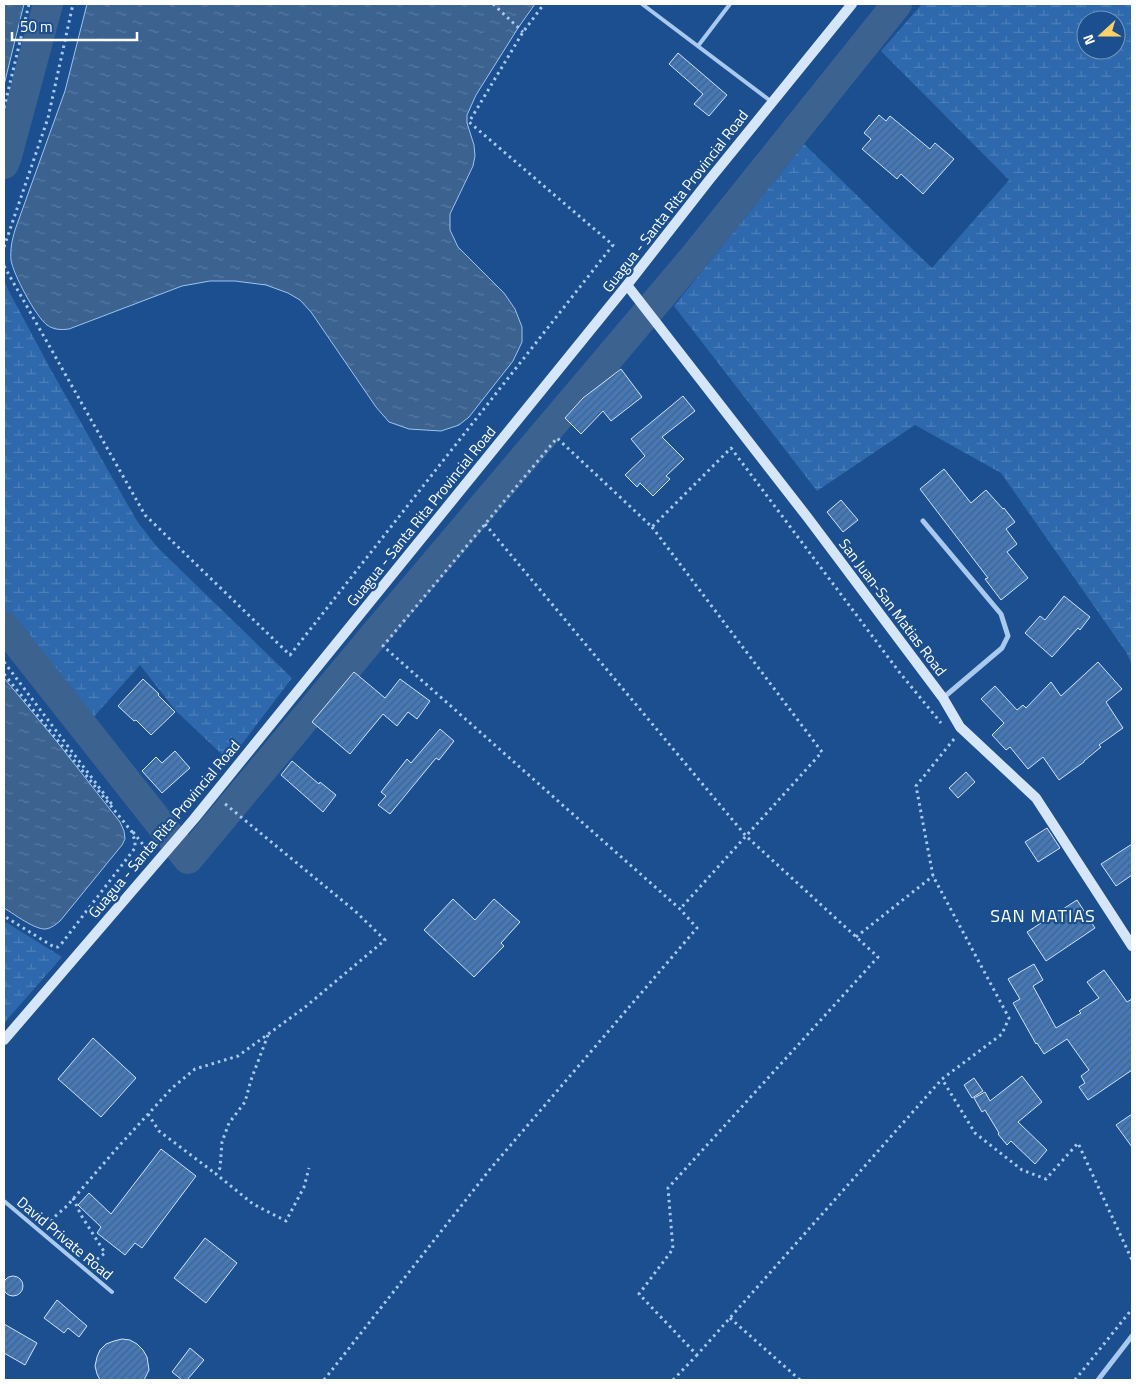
<svg xmlns="http://www.w3.org/2000/svg" width="1136" height="1384" font-family="'Titillium Web',sans-serif">
  <defs>
    <pattern id="wetland-marsh" width="20" height="14" patternUnits="userSpaceOnUse" patternTransform="scale(1.25)"><rect width="20" height="14" fill="#2e69ad"/><path d="M1 5h8M5 5V1M11 12h8M15 12V8" fill="none" stroke="#4d80b9"/></pattern>
    <pattern id="water-ripples" width="26" height="14" patternUnits="userSpaceOnUse" patternTransform="scale(1.25)"><rect width="26" height="14" fill="#3c6290"/><path d="M2 4q2-2 4 0t4 0M15 11q2-2 4 0t4 0" fill="none" stroke="#597aa1"/></pattern>
    <pattern id="building-hatch" width="6" height="6" patternUnits="userSpaceOnUse" patternTransform="scale(1.25)"><rect width="6" height="6" fill="#4478b7"/><path d="M-1 1l2-2M0 6l6-6M5 7l2-2" fill="none" stroke="#486282"/></pattern>
  </defs>
  <rect width="100%" height="100%" fill="#1b4f8f"/>
  <path fill="url(#wetland-marsh)" fill-rule="evenodd" d="M 922,4 L 1132,4 L 1132,664 L 1126,652 L 1001,473 L 915,425 L 817,491 L 674,306 L 804,144 L 932,268 L 1009,180 L 881,51 ZM 1086,20 L 1116,20 L 1116,50 L 1086,50 Z
    M 4,282 L 51,370 L 137,521 L 157,547 L 292,678 L 229,761 L 176,711 L 140,665 L 91,720 L 4,615 Z
    M 4,921 L 62,957 L 4,1023 Z"/>
  <path fill="url(#water-ripples)" stroke="#9cc4f0" d="M 4,4 L 24,4 L 4,85 Z
    M 87,4 L 535,4 L 518,28 L 476,95 L 467,115 L 467,123 L 474,145 L 475,156 L 473,166 L 450,214 L 450,230 L 458,247 L 504,293 L 515,309 L 522,327 L 522,342 L 513,361 L 469,417 L 459,425 L 441,431 L 409,429 L 389,422 L 376,407 L 311,312 L 300,300 L 288,293 L 266,285 L 235,281 L 210,281 L 182,286 L 69,329 C 61,330 54,330 47,325 C 36,317 13,274 11,260 C 10,250 12,240 15,230 L 65,91 Z
    M 4,678 L 54,738 L 120,822 L 124,831 L 125,839 L 122,845 L 60,921 C 56,924 52,928 46,929 C 35,930 14,914 4,908 Z"/>
  <g fill="none" stroke-linecap="round" stroke-linejoin="round">
    <path stroke="#3c6290" stroke-width="30" d="M 4,164 L 7,156 L 48,4
      M 4,626 L 188,859 L 376,633 L 695,256 L 897,4"/>
  </g>
  <path fill="url(#building-hatch)" stroke="#cfe3fa" d="M 678,53 L 727,95 L 709,116 L 694,104 L 703,94 L 669,64 Z
    M 879,115 L 886,121 L 890,116 L 930,149 L 935,143 L 954,159 L 923,194 L 901,174 L 897,179 L 862,149 L 871,139 L 864,133 Z
    M 621,369 L 642,397 L 611,421 L 603,411 L 581,434 L 565,418 L 583,398 Z
    M 683,396 L 695,411 L 662,437 L 684,459 L 666,476 L 670,479 L 653,496 L 640,483 L 637,487 L 625,475 L 645,456 L 631,439 Z
    M 944,469 L 971,503 L 986,490 L 1003,509 L 1004,508 L 1015,522 L 1006,529 L 1017,544 L 1007,552 L 1028,578 L 1001,600 L 985,579 L 988,578 L 920,489 Z
    M 841,500 L 858,520 L 843,532 L 827,512 Z
    M 1064,596 L 1090,617 L 1080,630 L 1078,628 L 1052,657 L 1025,633 L 1040,616 L 1045,620 Z
    M 1098,662 L 1122,689 L 1106,702 L 1123,728 L 1099,745 L 1101,747 L 1084,761 L 1084,762 L 1059,780 L 1043,757 L 1028,769 L 1010,747 L 1006,750 L 992,735 L 1004,723 L 981,699 L 995,686 L 1017,710 L 1023,705 L 1026,708 L 1051,682 L 1061,696 Z
    M 354,672 L 385,698 L 400,679 L 430,701 L 417,719 L 408,712 L 397,726 L 383,714 L 350,754 L 312,722 Z
    M 143,679 L 159,694 L 158,695 L 175,712 L 151,735 L 136,720 L 134,721 L 118,706 Z
    M 440,729 L 454,741 L 439,760 L 436,758 L 390,814 L 378,805 L 386,796 L 381,792 L 407,759 L 411,763 Z
    M 175,751 L 190,768 L 162,793 L 142,771 L 156,757 L 162,763 Z
    M 292,761 L 319,784 L 320,782 L 336,795 L 323,812 L 281,775 Z
    M 966,772 L 975,782 L 958,798 L 949,788 Z
    M 1047,828 L 1060,848 L 1038,862 L 1025,842 Z
    M 1132,844 L 1132,875 L 1116,886 L 1101,864 Z
    M 453,899 L 475,920 L 494,899 L 520,922 L 501,943 L 504,946 L 474,977 L 424,930 Z
    M 1077,900 L 1095,928 L 1046,961 L 1027,932 Z
    M 1034,964 L 1043,980 L 1033,986 L 1056,1028 L 1081,1013 L 1079,1011 L 1099,998 L 1087,982 L 1104,970 L 1127,1002 L 1132,999 L 1132,1070 L 1088,1100 L 1079,1087 L 1085,1083 L 1081,1076 L 1089,1070 L 1067,1039 L 1044,1054 L 1037,1043 L 1036,1044 L 1013,1003 L 1020,999 L 1008,979 Z
    M 93,1038 L 136,1078 L 101,1117 L 58,1079 Z
    M 1022,1076 L 1042,1102 L 1018,1122 L 1047,1150 L 1035,1164 L 1011,1141 L 1007,1145 L 998,1134 L 999,1133 L 985,1110 L 982,1112 L 974,1098 L 985,1092 L 990,1101 Z
    M 974,1078 L 983,1091 L 972,1098 L 964,1085 Z
    M 1132,1114 L 1132,1147 L 1116,1125 Z
    M 161,1149 L 196,1176 L 142,1248 L 135,1243 L 125,1255 L 97,1233 L 101,1227 L 78,1205 L 89,1193 L 111,1214 Z
    M 205,1238 L 237,1263 L 206,1303 L 174,1278 Z
    M3 1286a10 10 0 1 1 20 0a10 10 0 1 1-20 0Z
    M 57,1300 L 87,1326 L 79,1337 L 68,1328 L 64,1333 L 44,1318 Z
    M 4,1324 L 37,1343 L 25,1365 L 4,1353 Z
    M 122,1339 L 130,1340 L 137,1344 L 143,1350 L 147,1357 L 149,1370 L 144,1380 L 100,1380 L 97,1374 L 95,1366 L 97,1357 L 100,1350 L 106,1344 L 114,1341 Z
    M 190,1348 L 204,1360 L 187,1380 L 182,1380 L 172,1372 Z"/>
  <g fill="none" stroke-linecap="round" stroke-linejoin="round">
    <path stroke="#a9c9ee" stroke-width="3" stroke-dasharray="2.5 4" stroke-linecap="butt" d="M 493,4 L 523,32
      M 4,108 L 29,4
      M 4,247 L 48,118 L 73,4
      M 4,266 L 145,515 L 290,655 L 613,245 L 469,122 L 523,32 L 544,4
      M 485,524 L 746,836 L 878,957 L 668,1188 L 673,1249 L 639,1294 L 697,1355 L 942,1079
      M 652,527 L 822,752 L 680,909
      M 4,662 L 114,807
      M 4,674 L 132,832 L 135,841 L 135,848 L 62,943 L 58,947 L 54,947 L 4,916
      M 954,739 L 916,786 L 933,876 L 1009,1018 L 1002,1034 L 942,1079 L 975,1133 L 1022,1170 L 1046,1179 L 1078,1143 L 1132,1260
      M 133,832 L 149,852
      M 856,937 L 933,876
      M 268,1035 L 251,1080 L 245,1102 L 229,1123 L 222,1142 L 220,1168 L 216,1174 L 253,1204 L 286,1221 L 304,1187 L 309,1168
      M 148,1114 L 159,1131 L 216,1174
      M 73,1198 L 81,1215 L 105,1253 L 91,1264
      M 52,1228 L 52,1219 L 67,1206 L 118,1147 L 172,1088 L 195,1069 L 238,1056 L 304,1008 L 385,940 L 355,911 L 224,803
      M 730,1318 L 800,1380
      M 324,1380 L 491,1168 L 697,928 L 680,909 L 383,646 L 557,438 L 652,527 L 731,448 L 900,673 L 941,723
      M 673,1380 L 697,1355
      M 1075,1380 L 1132,1309"/>
    <path stroke="#a9c9ee" stroke-width="4" d="M 642,4 L 772,102
      M 698,46 L 730,4
      M 4,1201 L 112,1292"/>
    <path stroke="#a9c9ee" stroke-width="5" d="M 923,521 L 1001,614 L 1008,636 L 1002,648 L 943,698
      M 1098,1380 L 1132,1336"/>
    <path stroke="#d6e6fa" stroke-width="10" d="M 627,285 L 808,518 L 943,698 L 960,727 L 1036,798 L 1132,946
      M 4,1040 L 194,819 L 627,285 L 710,179 L 852,4"/>
  </g>
  <g text-anchor="middle" dominant-baseline="central" stroke-width="4.5" stroke-linejoin="round" paint-order="stroke">
    <g font-size="15" fill="#fff" stroke="#1b4f8f">
      <text transform="translate(675 201) rotate(-52)">Guagua - Santa Rita Provincial Road</text>
      <text transform="translate(421 516) rotate(-51)">Guagua - Santa Rita Provincial Road</text>
      <text transform="translate(893 607) rotate(53)">San Juan-San Matias Road</text>
      <text transform="translate(164 829) rotate(-50)">Guagua - Santa Rita Provincial Road</text>
      <text transform="translate(65 1238) rotate(40)">David Private Road</text>
    </g>
    <g font-size="18" letter-spacing="1" fill="#fff" stroke="#1b4f8f">
      <text x="1043" y="915">SAN MATIAS</text>
    </g>
  </g>
  <rect width="1136" height="1384" fill="none" stroke="#ffffff" stroke-width="10"/>
  <g transform="translate(1101 35) rotate(249)"><circle r="24" fill="#1b4f8f" stroke="#7695bc"/>
  <path d="M0-4L9 19L0 12L-9 19Z" fill="#ffd166"/>
  <text y="-8" font-size="14" font-weight="bold" text-anchor="middle" fill="#ffffff">N</text>
  </g>
  <path d="M12 32v8h125v-8" fill="none" stroke="#ffffff" stroke-width="2.5"/>
  <text x="20" y="32" font-size="15" fill="#ffffff" stroke="#1b4f8f" stroke-width="4" paint-order="stroke">50 m</text>
</svg>
